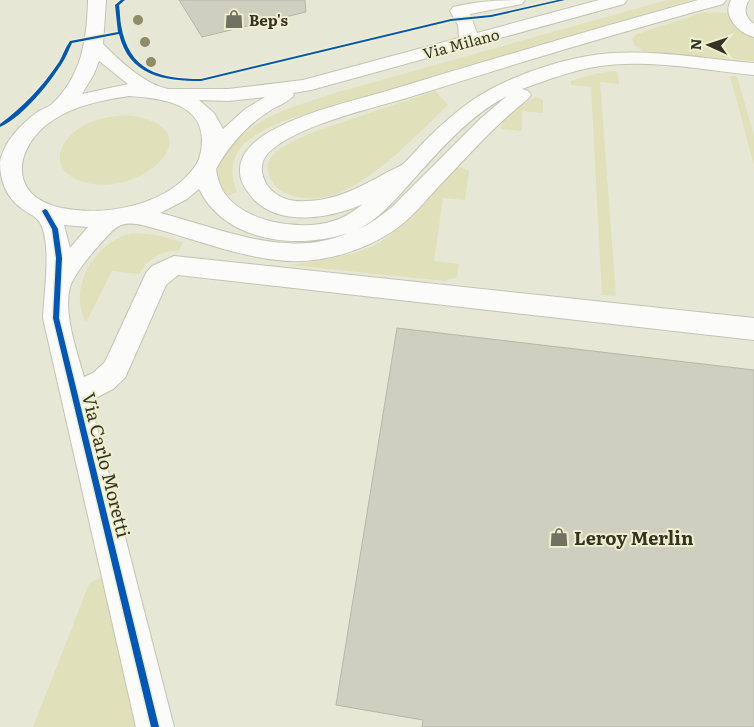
<svg xmlns="http://www.w3.org/2000/svg" width="754" height="727" font-family="Literata,serif">
  <rect width="100%" height="100%" fill="#e7e7d5"/>
  <path fill="#e0e0bb" d="M 667,0 L 692,0 L 286,120 C 252,134 220,151 237,192 L 228,196 C 213,177 215,165 230,148 C 256,116 291,108 328,95 Z
    M 704,12 L 729,13 L 745,32 L 754,38 L 754,61 L 643,51 L 635,46 L 632,39 L 637,34 Z
    M 615,71 L 618,73 L 619,84 L 600,82 L 616,296 L 602,295 L 591,87 L 571,85 L 571,81 L 598,73 Z
    M 730,76 L 737,76 L 754,136 L 754,165 Z
    M 435,91 L 448,105 C 417,134 378,177 339,193 C 316,202 276,202 268,172 C 266,164 270,157 276,152 C 296,136 324,129 349,120 C 377,110 406,101 435,91 Z
    M 536,97 L 543,100 L 543,113 L 522,111 L 522,131 L 501,129 C 503,114 525,104 536,97 Z
    M 125,115 C 220,125 143,200 83,182 C 49,171 56,143 81,127 C 94,118 111,117 125,115 Z
    M 457,166 L 469,171 L 465,200 L 443,198 L 434,261 L 459,264 L 457,277 L 445,281 L 290,265 C 318,261 347,257 373,246 C 400,233 436,189 457,166 Z
    M 133,233 L 156,235 L 183,242 L 179,250 C 160,251 149,258 139,274 L 112,271 L 86,322 C 66,288 97,239 133,233 Z
    M 105,574 L 139,727 L 33,727 L 89,584 Z"/>
  <path fill="#cfcfc0" stroke="#b7b7a9" d="M 179,0 L 305,0 L 306,12 L 202,37 Z
    M 397,328 L 754,370 L 754,727 L 422,727 L 423,720 L 336,705 Z"/>
  <g fill="none" stroke-linecap="round" stroke-linejoin="round">
    <g stroke="#c4c4b5" stroke-width="2">
      <path id="minor" d="M 88,0 L 106,0 L 103,44 C 120,61 144,84 168,89 L 228,89 L 303,80 L 459,38 L 458,25 L 450,11 L 453,7 C 477,1 500,0 525,0 L 522,4 L 470,14 L 477,33 L 599,0 L 627,0 L 624,4 L 311,90 L 293,93 L 294,95 C 288,103 276,106 268,112 C 246,126 229,146 216,169 C 217,176 219,184 223,191 C 242,222 300,232 333,221 C 344,218 354,211 363,204 C 329,219 272,229 248,192 C 243,186 240,179 240,171 C 239,156 252,143 264,135 C 305,110 355,101 400,87 C 499,57 598,28 698,0 L 726,0 L 723,4 C 618,33 514,64 410,97 C 370,109 297,125 268,153 C 256,166 263,185 276,194 C 285,200 295,202 306,201 C 335,201 360,187 384,174 C 390,170 398,168 403,164 C 411,157 418,148 425,141 C 445,121 466,102 491,89 C 527,70 572,56 612,53 C 659,50 707,59 754,63 L 754,75 C 703,70 651,59 600,66 C 573,70 547,80 522,89 L 528,91 L 531,95 L 528,99 C 496,124 469,155 441,184 C 426,200 412,218 393,231 C 360,253 316,265 277,260 C 232,255 189,237 146,226 C 121,220 117,225 101,243 C 92,253 74,274 70,287 C 63,314 77,351 84,377 L 93,373 L 105,362 L 146,273 L 152,266 L 174,256 L 754,318 L 754,340 L 178,275 L 166,285 L 125,378 L 113,389 L 90,401 L 174,727 L 136,727 L 43,318 C 44,294 51,249 42,227 C 38,216 30,215 21,208 C 6,197 0,180 0,162 C 4,141 22,123 39,111 C 43,109 48,107 52,104 C 82,76 87,39 88,0 ZM 99,61 L 128,84 L 82,94 L 94,74 ZM 129,96 C 158,98 201,102 202,139 C 202,147 201,157 196,165 C 169,205 107,217 62,208 C 6,197 14,146 53,120 C 76,105 103,100 129,96 ZM 507,96 L 480,119 L 392,207 C 381,216 370,224 357,230 C 379,219 395,200 412,181 C 440,150 469,116 507,96 ZM 265,97 L 245,109 L 223,129 L 214,113 L 199,100 L 228,101 ZM 199,189 C 225,242 297,250 348,233 C 287,260 220,228 160,213 L 187,199 ZM 64,225 L 88,227 L 70,248 Z
        M 731,0 L 749,0 C 743,10 745,17 754,24 L 754,37 C 738,33 722,16 731,0 Z"/>
    </g>
    <use href="#minor" fill="#fbfbf9" fill-rule="evenodd"/>
    <g stroke="#efefcd" stroke-width="3">
      <path id="cycleway" d="M 121,0 L 125,0 L 119,5 C 120,12 120,18 121,25 C 129,71 159,79 201,79 L 451,19 L 491,15 L 558,0 L 565,0 L 491,17 L 451,21 L 201,81 C 164,81 129,76 119,34 L 72,43 C 69,49 67,55 64,60 C 50,83 24,116 0,127 L 0,124 C 23,107 43,86 59,62 C 63,55 65,48 70,41 L 118,32 L 117,24 L 115,5 Z
        M 45,209 L 47,210 L 58,229 L 62,258 L 59,318 L 159,727 L 151,727 L 53,318 L 56,258 L 52,229 L 42,211 Z"/>
    </g>
    <use href="#cycleway" fill="#0057b8" fill-rule="evenodd"/>
  </g>
  <g fill="#8e8d68">
    <circle cx="138" cy="20" r="5"/>
    <circle cx="145" cy="42" r="5"/>
    <circle cx="151" cy="62" r="5"/>
  </g>
  <defs>
    <g id="shop-bare" transform="scale(1.5)"><path d="M-5-2.5h2.3a2.7 3.5 0 0 1 5.4 0H5L5.5 6h-11ZM-1.5-2.5h3a1.5 2.3 0 0 0-3 0Z" fill="#727263" stroke="#efefcd" stroke-width="2.5" paint-order="stroke"/></g>
  </defs>
  <g fill-rule="evenodd">
    <use href="#shop-bare" x="234" y="19"/>
    <use href="#shop-bare" x="559" y="537"/>
  </g>
  <g text-anchor="middle" dominant-baseline="central" stroke-width="4" stroke-linejoin="round" paint-order="stroke">
    <g font-size="15" font-weight="bold" fill="#333326" stroke="#efefcd" text-anchor="start">
      <text x="249" y="19">Bep's</text>
    </g>
    <g font-size="15" fill="#333326" stroke="#efefcd">
      <text transform="translate(461 43) rotate(-15)">Via Milano</text>
    </g>
    <g font-size="18" fill="#333326" stroke="#efefcd">
      <text transform="translate(107 465) rotate(76)">Via Carlo Moretti</text>
    </g>
    <g font-size="18" font-weight="bold" fill="#333326" stroke="#efefcd" text-anchor="start">
      <text x="574" y="537">Leroy Merlin</text>
    </g>
  </g>
  <g transform="translate(709 45) rotate(273)" stroke="#efefcd" stroke-width="4" paint-order="stroke">
  <path d="M0-4L9 19L0 12L-9 19Z" fill="#333326"/>
  <text y="-8" font-size="14" font-weight="bold" text-anchor="middle" fill="#333326">N</text>
  </g>
</svg>
